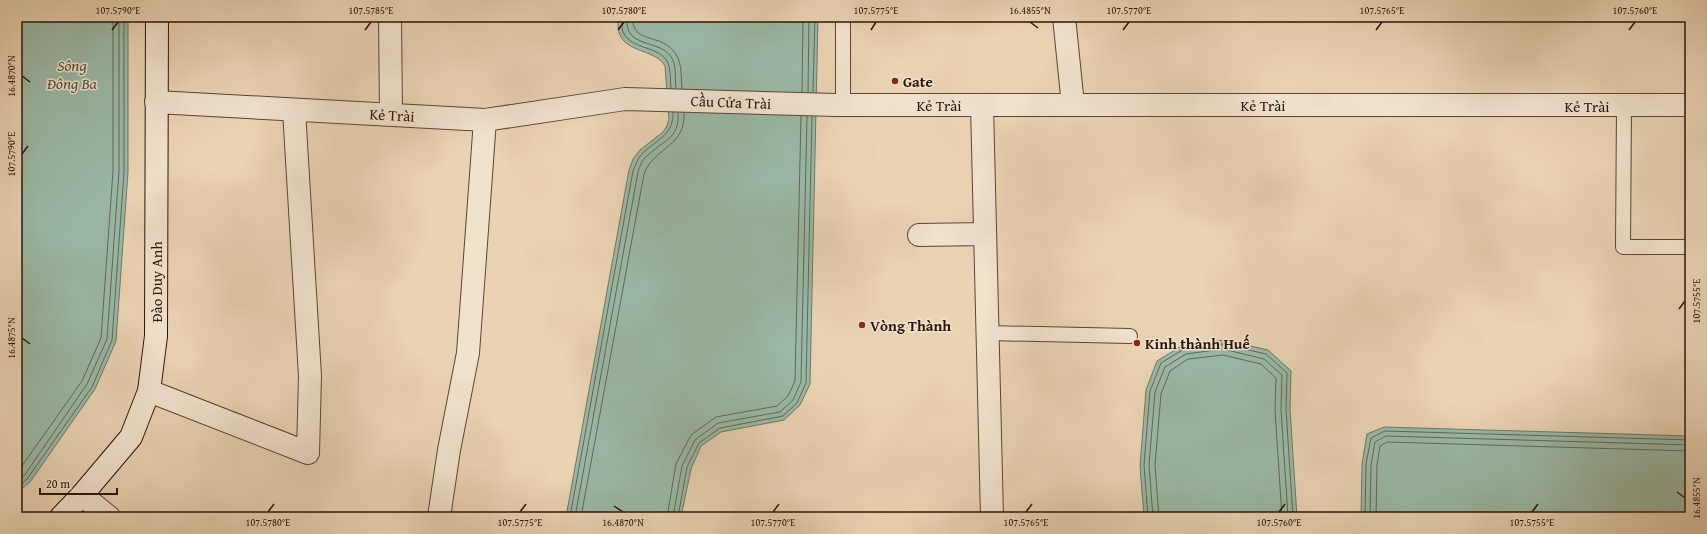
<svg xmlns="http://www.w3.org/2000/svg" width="1707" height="534" font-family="'Gentium Book Plus',serif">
  <rect width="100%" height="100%" fill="#ead3b3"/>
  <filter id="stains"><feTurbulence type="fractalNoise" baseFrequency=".005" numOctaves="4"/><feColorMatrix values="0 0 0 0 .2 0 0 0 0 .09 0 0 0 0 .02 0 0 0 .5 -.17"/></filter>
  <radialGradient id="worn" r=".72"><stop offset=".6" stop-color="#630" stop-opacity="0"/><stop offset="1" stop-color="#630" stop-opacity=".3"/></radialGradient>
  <path fill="#99b9a6" stroke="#6d7767" d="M 17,17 L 128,17 L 128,172 L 116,341 L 95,389 L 30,482 L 17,493 Z
    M 617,17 L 818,17 L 810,384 L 800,405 L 784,420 L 721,432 L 701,446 L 691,469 L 681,517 L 566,517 L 629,170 L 633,159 L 640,150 L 663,132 L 667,126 L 669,119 L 665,66 C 655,49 626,53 619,33 C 618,28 618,22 617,17 Z
    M 1224,340 L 1268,350 L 1291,371 L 1290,409 L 1297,517 L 1144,517 L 1140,466 L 1146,390 L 1157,361 L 1183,345 Z
    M 1384,427 L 1690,436 L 1690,517 L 1361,517 L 1362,464 L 1367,434 Z"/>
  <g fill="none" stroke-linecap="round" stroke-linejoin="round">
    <path stroke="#626658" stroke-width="1" d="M 621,17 C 622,22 622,28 623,32 C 632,51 660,45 668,63 C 671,70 670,81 671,88
      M 626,17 C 627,21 627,26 628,29 C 634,48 667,40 674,63 C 676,71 675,81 676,88
      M 632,17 C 633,21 633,26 635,29 C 644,43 670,35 679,61 C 682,69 681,80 682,89
      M 802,92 L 803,17
      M 808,92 L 809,17
      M 813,92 L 815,17
      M 17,473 L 82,381 L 101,338 L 113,171 L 113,17
      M 17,481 L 24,476 L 87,384 L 107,339 L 119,171 L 119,17
      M 17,488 L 27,479 L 92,387 L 112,340 L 124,172 L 124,17
      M 570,517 L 633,171 C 636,164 638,157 644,152 C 658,139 674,134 673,112
      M 575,517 L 638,172 C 640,166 642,160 647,156 C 662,141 680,139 678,113
      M 581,517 L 644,174 C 654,147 686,147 684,113
      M 667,517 L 676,464 L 691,435 L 716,417 L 777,406 L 788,396 L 795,381 L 801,116
      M 673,517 L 682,466 L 695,440 L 718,423 L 780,412 L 793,400 L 801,382 L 807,116
      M 678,517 L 687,467 L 699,443 L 720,428 L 783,416 L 797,403 L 806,383 L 812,116
      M 1148,517 L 1144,465 L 1150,391 L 1161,363 L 1184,349 L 1223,344 L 1266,354 L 1287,373 L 1286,410 L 1293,517
      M 1153,517 L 1149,465 L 1155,392 L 1165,367 L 1186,354 L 1223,349 L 1264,359 L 1282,375 L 1281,410 L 1288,517
      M 1159,517 L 1155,465 L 1161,394 L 1170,371 L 1188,359 L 1223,355 L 1261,364 L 1276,378 L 1275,410 L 1282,517
      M 1365,517 L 1366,464 L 1371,438 L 1385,431 L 1690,440
      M 1370,517 L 1371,465 L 1375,442 L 1386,436 L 1690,445
      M 1376,517 L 1377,465 L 1380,446 L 1387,442 L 1690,451"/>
    <g stroke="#5c4434" stroke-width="16">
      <path id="lane" d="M 843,17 L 843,104
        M 1624,106 L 1623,247 L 1690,247
        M 988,333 L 1130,336"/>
    </g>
    <g stroke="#5c4434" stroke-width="24">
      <path id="street" d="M 390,17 L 391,115
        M 1064,17 L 1073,105
        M 156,102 L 485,120 L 625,99 L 836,105 L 1690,105
        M 982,105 L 992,517
        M 919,235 L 985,234
        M 149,391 L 308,453 L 310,376 L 294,110
        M 82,495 L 109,517
        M 439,517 L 449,450 L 468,353 L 485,120"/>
    </g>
    <g stroke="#2c1409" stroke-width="24">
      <path id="secondary" d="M 61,517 L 82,495 L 131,437 L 149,391 L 156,336 L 157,17"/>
    </g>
    <use href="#lane" stroke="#f1e2ce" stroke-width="14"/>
    <use href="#street" stroke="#f1e2ce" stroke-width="22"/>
    <use href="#secondary" stroke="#f1e2ce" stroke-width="22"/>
  </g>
  <path fill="none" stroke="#2c1409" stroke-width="1.5" d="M 1030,22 L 1038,28M 112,30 L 118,22M 365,30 L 371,22M 618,30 L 624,22M 871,30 L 876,22M 1123,30 L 1129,22M 1376,30 L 1382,22M 1629,30 L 1635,22M 22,76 L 30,82M 22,154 L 28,146M 1679,309 L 1685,301M 22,338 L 30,344M 1677,492 L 1685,498M 614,506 L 623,512M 268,512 L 274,504M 520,512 L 526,504M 773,512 L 779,504M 1026,512 L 1032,504M 1279,512 L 1285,504M 1532,512 L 1538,504"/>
  <g fill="#8f2418" stroke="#f1e2ce" stroke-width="1.5">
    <circle cx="895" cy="81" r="4"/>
    <circle cx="862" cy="325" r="4"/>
    <circle cx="1137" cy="343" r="4"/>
  </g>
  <g text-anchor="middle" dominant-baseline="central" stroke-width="3" stroke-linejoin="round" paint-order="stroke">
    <g font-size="15" font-weight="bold" fill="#2c1409" stroke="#f1e2ce" text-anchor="start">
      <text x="903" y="81">Gate</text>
      <text x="870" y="325">Vòng Thành</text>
      <text x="1145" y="343">Kinh thành Huế</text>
    </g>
    <g font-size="15" fill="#2c1409" stroke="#f1e2ce">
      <text transform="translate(731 102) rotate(2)">Cầu Cửa Trài</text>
      <text x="939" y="105">Kẻ Trài</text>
      <text x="1263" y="105">Kẻ Trài</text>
      <text x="1587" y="106">Kẻ Trài</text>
      <text transform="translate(392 115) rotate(3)">Kẻ Trài</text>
      <text transform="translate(156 282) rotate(-90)">Đào Duy Anh</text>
    </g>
    <g font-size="16" font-style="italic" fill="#524e40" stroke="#f1e2ce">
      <text x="72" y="65">Sông<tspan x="72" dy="18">Đông Ba</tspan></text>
    </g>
  </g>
  <rect width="1707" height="534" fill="none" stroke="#ead3b3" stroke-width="44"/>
  <path d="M40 488v6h77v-6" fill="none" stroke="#2c1409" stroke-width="2"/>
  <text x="46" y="488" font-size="12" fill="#2c1409" stroke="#f1e2ce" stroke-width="3" paint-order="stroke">20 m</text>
  <rect x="22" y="22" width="1663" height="490" fill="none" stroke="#2c1409" stroke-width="1.5"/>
  <g font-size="10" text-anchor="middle" fill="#2c1409">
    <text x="118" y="14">107.5790°E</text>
    <text x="371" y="14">107.5785°E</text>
    <text x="624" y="14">107.5780°E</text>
    <text x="876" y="14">107.5775°E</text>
    <text x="1030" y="14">16.4855°N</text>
    <text x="1129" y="14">107.5770°E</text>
    <text x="1382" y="14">107.5765°E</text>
    <text x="1635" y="14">107.5760°E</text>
    <text transform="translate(11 76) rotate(-90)" y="4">16.4870°N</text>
    <text transform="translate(11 154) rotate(-90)" y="4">107.5790°E</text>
    <text transform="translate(1696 301) rotate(-90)" y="4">107.5755°E</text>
    <text transform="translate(11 338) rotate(-90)" y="4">16.4875°N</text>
    <text transform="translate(1696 498) rotate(-90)" y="4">16.4855°N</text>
    <text x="268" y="526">107.5780°E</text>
    <text x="520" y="526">107.5775°E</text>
    <text x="623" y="526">16.4870°N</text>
    <text x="773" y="526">107.5770°E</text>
    <text x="1026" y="526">107.5765°E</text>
    <text x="1279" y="526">107.5760°E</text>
    <text x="1532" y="526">107.5755°E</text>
  </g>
  <rect width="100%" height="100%" filter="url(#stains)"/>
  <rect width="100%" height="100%" fill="url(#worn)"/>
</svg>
